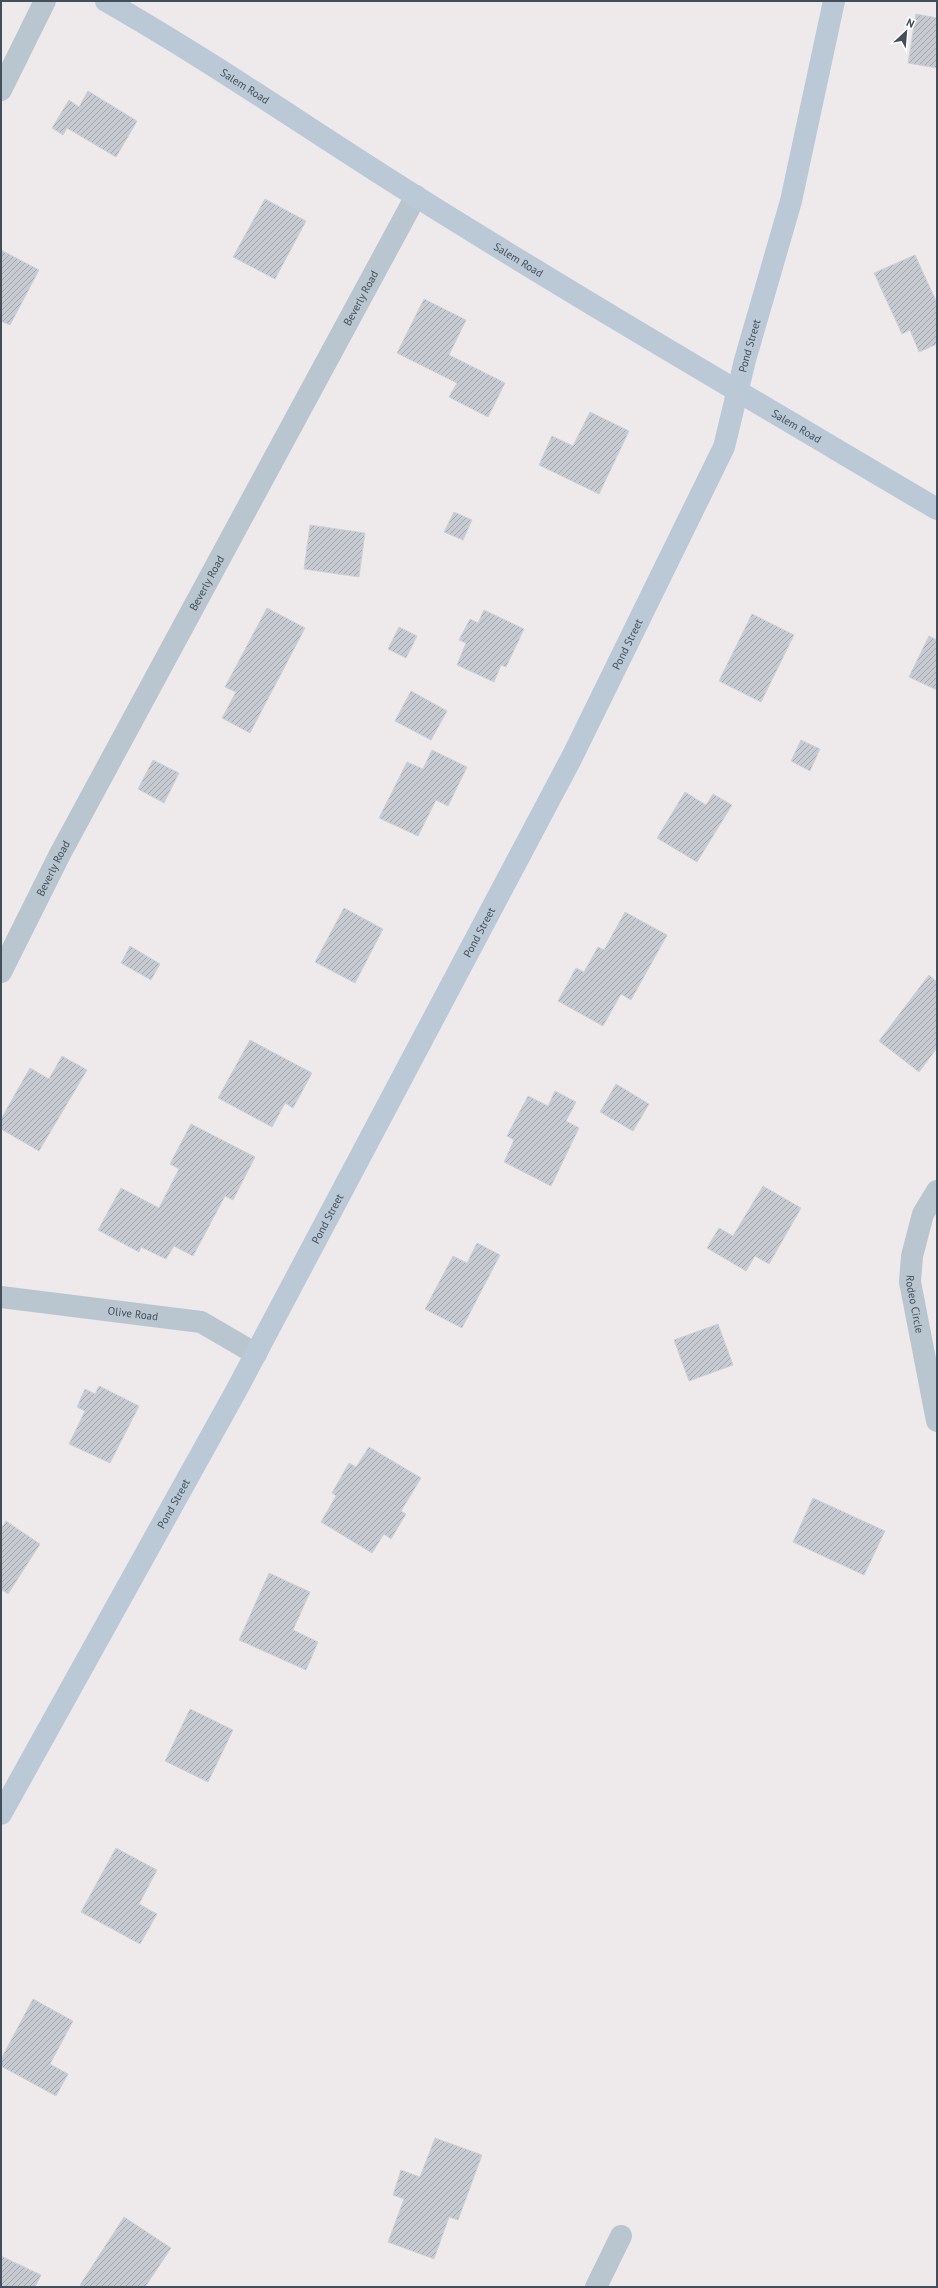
<svg xmlns="http://www.w3.org/2000/svg" width="938" height="2288" font-family="'PT Sans',sans-serif">
  <defs>
    <pattern id="building-hatch" width="6" height="6" patternUnits="userSpaceOnUse"><rect width="6" height="6" fill="#c7cad1"/><path d="M-1 1l2-2M0 6l6-6M5 7l2-2" fill="none" stroke="#a3a6ad"/></pattern>
  </defs>
  <rect width="100%" height="100%" fill="#eeeaeb"/>
  <path fill="url(#building-hatch)" stroke="#ced1d8" d="M 916,14 L 937,18 L 937,68 L 908,63 Z
    M 88,91 L 137,121 L 116,157 L 67,128 L 63,135 L 52,128 L 69,100 L 79,107 Z
    M 265,199 L 306,221 L 275,279 L 233,257 Z
    M 1,250 L 39,270 L 10,325 L 1,321 Z
    M 915,255 L 937,303 L 937,344 L 919,352 L 910,330 L 902,334 L 874,273 Z
    M 424,299 L 466,320 L 449,355 L 505,383 L 488,417 L 449,397 L 457,383 L 397,353 Z
    M 590,412 L 629,431 L 599,494 L 539,465 L 552,436 L 573,446 Z
    M 454,512 L 472,520 L 463,540 L 444,532 Z
    M 310,525 L 365,533 L 359,577 L 304,569 Z
    M 267,608 L 305,628 L 250,733 L 222,718 L 236,692 L 225,687 Z
    M 484,610 L 524,629 L 506,667 L 501,665 L 494,682 L 457,665 L 466,643 L 459,640 L 470,619 L 478,623 Z
    M 752,614 L 794,635 L 761,702 L 719,681 Z
    M 399,627 L 417,636 L 406,658 L 388,649 Z
    M 929,636 L 937,640 L 937,690 L 909,677 Z
    M 411,691 L 447,711 L 431,740 L 395,721 Z
    M 801,740 L 820,749 L 810,771 L 791,761 Z
    M 432,750 L 467,767 L 448,806 L 436,800 L 418,836 L 379,818 L 407,762 L 423,769 Z
    M 153,760 L 179,773 L 164,803 L 138,789 Z
    M 685,792 L 706,805 L 713,794 L 732,805 L 697,862 L 657,838 Z
    M 344,908 L 383,929 L 355,983 L 315,962 Z
    M 625,912 L 667,935 L 631,1000 L 621,994 L 603,1026 L 558,1001 L 576,968 L 584,972 L 598,947 L 604,950 Z
    M 130,946 L 160,964 L 151,980 L 121,963 Z
    M 929,975 L 937,982 L 937,1048 L 919,1072 L 879,1041 Z
    M 250,1040 L 312,1073 L 293,1108 L 285,1103 L 272,1127 L 218,1098 Z
    M 62,1056 L 87,1070 L 39,1151 L 1,1129 L 1,1119 L 30,1068 L 49,1079 Z
    M 616,1084 L 649,1104 L 633,1131 L 600,1112 Z
    M 555,1091 L 576,1102 L 566,1121 L 579,1128 L 551,1186 L 504,1162 L 514,1140 L 507,1136 L 528,1096 L 548,1106 Z
    M 191,1124 L 255,1157 L 233,1200 L 225,1196 L 193,1256 L 174,1246 L 166,1259 L 141,1247 L 139,1252 L 98,1230 L 121,1188 L 159,1208 L 179,1169 L 170,1164 Z
    M 763,1186 L 801,1208 L 769,1264 L 755,1256 L 746,1271 L 707,1248 L 719,1228 L 733,1236 Z
    M 477,1243 L 500,1255 L 462,1328 L 425,1309 L 453,1256 L 467,1263 Z
    M 718,1324 L 733,1365 L 689,1381 L 674,1340 Z
    M 99,1386 L 139,1406 L 110,1463 L 69,1444 L 85,1411 L 77,1407 L 85,1389 L 95,1394 Z
    M 369,1447 L 421,1478 L 401,1511 L 406,1514 L 391,1539 L 384,1534 L 372,1553 L 321,1522 L 336,1496 L 332,1493 L 349,1463 L 356,1467 Z
    M 813,1498 L 885,1531 L 864,1575 L 793,1542 Z
    M 6,1521 L 40,1544 L 8,1594 L 1,1589 L 1,1529 Z
    M 269,1573 L 310,1592 L 293,1630 L 318,1642 L 306,1670 L 239,1640 Z
    M 190,1709 L 233,1730 L 208,1782 L 165,1761 Z
    M 116,1848 L 157,1870 L 139,1904 L 157,1914 L 140,1944 L 81,1912 Z
    M 33,1999 L 73,2021 L 50,2064 L 68,2074 L 56,2096 L 1,2066 L 1,2059 Z
    M 435,2138 L 482,2155 L 458,2220 L 449,2217 L 434,2259 L 388,2242 L 404,2199 L 393,2195 L 401,2170 L 420,2177 Z
    M 124,2217 L 171,2248 L 145,2287 L 84,2287 L 80,2285 Z
    M 1,2256 L 41,2275 L 35,2287 L 1,2287 Z"/>
  <g fill="none" stroke-linecap="round" stroke-linejoin="round">
    <g stroke="#bac6cf" stroke-width="22">
      <path d="M 1,90 L 45,1"/>
      <path id="s1" d="M 1,972 L 60,854 L 416,196"/>
      <path id="s2" d="M 937,1191 L 923,1214 L 912,1256 L 910,1282 L 937,1421"/>
      <path id="s3" d="M 1,1297 L 201,1322 L 256,1354"/>
      <path d="M 596,2287 L 621,2236"/>
    </g>
    <g stroke="#bbc9d7" stroke-width="22">
      <path id="s4" d="M 106,1 C 213,62 313,132 417,197 C 588,304 763,406 937,509"/>
      <path id="s5" d="M 1,1814 L 236,1391 L 572,757 L 724,447 L 745,360 L 791,201 L 834,1"/>
    </g>
  </g>
  <g text-anchor="middle" dominant-baseline="central" stroke-width="4" stroke-linejoin="round" paint-order="stroke">
    <g font-size="11" fill="#424f5a" stroke="#fff">
      <text stroke="none"><textPath href="#s4" startOffset="163">Salem Road</textPath></text>
      <text stroke="none"><textPath href="#s4" startOffset="487">Salem Road</textPath></text>
      <text stroke="none"><textPath href="#s1" startOffset="764">Beverly Road</textPath></text>
      <text stroke="none"><textPath href="#s5" startOffset="1651">Pond Street</textPath></text>
      <text stroke="none"><textPath href="#s4" startOffset="811">Salem Road</textPath></text>
      <text stroke="none"><textPath href="#s1" startOffset="440">Beverly Road</textPath></text>
      <text stroke="none"><textPath href="#s5" startOffset="1327">Pond Street</textPath></text>
      <text stroke="none"><textPath href="#s1" startOffset="116">Beverly Road</textPath></text>
      <text stroke="none"><textPath href="#s5" startOffset="1003">Pond Street</textPath></text>
      <text stroke="none"><textPath href="#s5" startOffset="679">Pond Street</textPath></text>
      <text stroke="none"><textPath href="#s2" startOffset="119">Rodeo Circle</textPath></text>
      <text stroke="none"><textPath href="#s3" startOffset="133">Olive Road</textPath></text>
      <text stroke="none"><textPath href="#s5" startOffset="355">Pond Street</textPath></text>
    </g>
  </g>
  <rect width="938" height="2288" fill="none" stroke="#424f5a" stroke-width="4"/>
  <g transform="translate(906 32) rotate(26)" stroke="#ffffff" stroke-width="3" paint-order="stroke">
  <path d="M0-3L7 15L0 10L-7 15Z" fill="#424f5a"/>
  <text y="-6" font-size="11" font-weight="bold" text-anchor="middle" fill="#424f5a">N</text>
  </g>
</svg>
